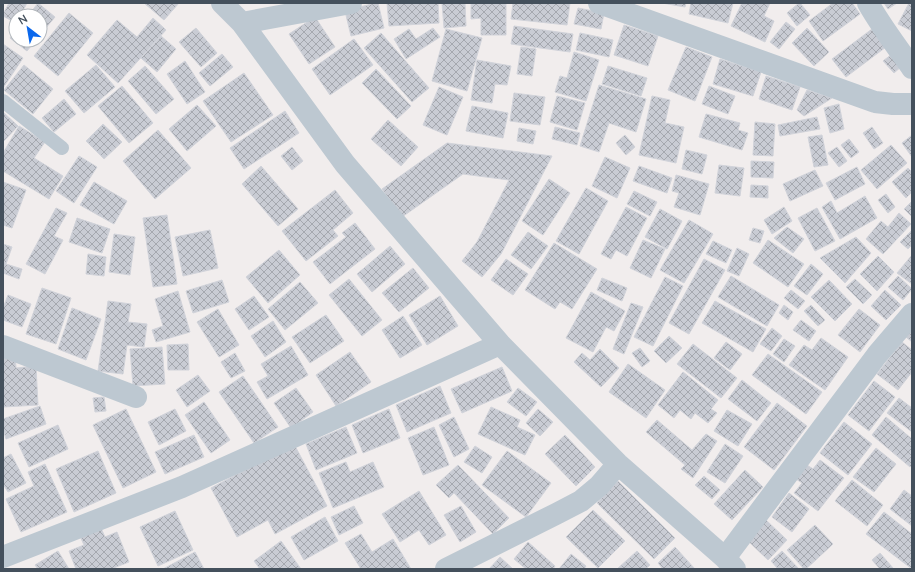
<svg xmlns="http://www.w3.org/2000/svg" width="915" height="572" font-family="Mulish,sans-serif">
  <defs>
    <pattern id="building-cross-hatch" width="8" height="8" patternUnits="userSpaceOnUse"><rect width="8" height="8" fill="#c9ccd4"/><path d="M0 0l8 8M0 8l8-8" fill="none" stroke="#a5a8af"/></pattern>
  </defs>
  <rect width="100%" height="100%" fill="#f1eded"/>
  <path fill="url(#building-cross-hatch)" stroke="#d1d3da" d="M 9,3 L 27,3 L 20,16 L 16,16 L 16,23 L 3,16 L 3,14 Z
    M 38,3 L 55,17 L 40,35 L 40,16 L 28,16 Z
    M 144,3 L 179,3 L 164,20 Z
    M 375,3 L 378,3 L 384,28 L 351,36 L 345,11 Z
    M 387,3 L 438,3 L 439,23 L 389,26 Z
    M 442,3 L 465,3 L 466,26 L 444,28 Z
    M 471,3 L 506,3 L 506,35 L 481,35 L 481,18 L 471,19 Z
    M 513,3 L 570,3 L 567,25 L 511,19 Z
    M 662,3 L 686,3 L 685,7 Z
    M 691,3 L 733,3 L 728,23 L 689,14 Z
    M 742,3 L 770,3 L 764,16 L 774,21 L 765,42 L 731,26 Z
    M 799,3 L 800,3 L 810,15 L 797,26 L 787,13 Z
    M 833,3 L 852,3 L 860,14 L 823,41 L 809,21 Z
    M 884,3 L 897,3 L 888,9 Z
    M 909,3 L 912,3 L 912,31 L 898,24 Z
    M 578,8 L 604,13 L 601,29 L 574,24 Z
    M 69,13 L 93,33 L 58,76 L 34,56 Z
    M 315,17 L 335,47 L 309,64 L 289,34 Z
    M 153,18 L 166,30 L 118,83 L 87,55 L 117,20 L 137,37 Z
    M 786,22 L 795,29 L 779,49 L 770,42 Z
    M 624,25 L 658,36 L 648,66 L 614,55 Z
    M 514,26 L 573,34 L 570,52 L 511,44 Z
    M 196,28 L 217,53 L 201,67 L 179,42 Z
    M 433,28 L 440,37 L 406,59 L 394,39 L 409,29 L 416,39 Z
    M 807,28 L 829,52 L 814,66 L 792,43 Z
    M 446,29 L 482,38 L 467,91 L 432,81 Z
    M 872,29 L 886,47 L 846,77 L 832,59 Z
    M 16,30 L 16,40 L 36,40 L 27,51 L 10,38 Z
    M 381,33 L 429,88 L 412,102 L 364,48 Z
    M 580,33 L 613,40 L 609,57 L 576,50 Z
    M 161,36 L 176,49 L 157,72 L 141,58 Z
    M 354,39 L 373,65 L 330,95 L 312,69 Z
    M 3,44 L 23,58 L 3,88 Z
    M 521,47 L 536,49 L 532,76 L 517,74 Z
    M 686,47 L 712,57 L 695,101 L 668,90 Z
    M 574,52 L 599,60 L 586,101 L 555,92 L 560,76 L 567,78 Z
    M 222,54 L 233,67 L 210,86 L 199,73 Z
    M 892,54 L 903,65 L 894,73 L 883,61 Z
    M 720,59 L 761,72 L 753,96 L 713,84 Z
    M 477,60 L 511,66 L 507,85 L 495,84 L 492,103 L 471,100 Z
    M 185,61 L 205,92 L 187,104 L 167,74 Z
    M 24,65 L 53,89 L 33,114 L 4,90 Z
    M 96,65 L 115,87 L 84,113 L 65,91 Z
    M 145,66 L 174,99 L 156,114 L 128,81 Z
    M 608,66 L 647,78 L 641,96 L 602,84 Z
    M 376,69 L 411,106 L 397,119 L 362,83 Z
    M 244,73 L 273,115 L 231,142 L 203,101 Z
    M 766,76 L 800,87 L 792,110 L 759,99 Z
    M 599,85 L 646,99 L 636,132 L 609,123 L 599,152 L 580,146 Z
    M 122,86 L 153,123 L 129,143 L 98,106 Z
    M 709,86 L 735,96 L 728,114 L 702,104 Z
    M 439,87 L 463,97 L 447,135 L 423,125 Z
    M 807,90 L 832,98 L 804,116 L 797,110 Z
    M 514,93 L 545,97 L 540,125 L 510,121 Z
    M 557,96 L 585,103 L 577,130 L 550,122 Z
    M 652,96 L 670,100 L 665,123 L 684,127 L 676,163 L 639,155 Z
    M 64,99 L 76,114 L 54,132 L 42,118 Z
    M 839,104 L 844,129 L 830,133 L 824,108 Z
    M 197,105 L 216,126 L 187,151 L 169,129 Z
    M 472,106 L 508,113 L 503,138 L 466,131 Z
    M 285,111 L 299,133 L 244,169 L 230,148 Z
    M 3,112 L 18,126 L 3,142 Z
    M 706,114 L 740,123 L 738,130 L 748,133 L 742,150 L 699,137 Z
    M 817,117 L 820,129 L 780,136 L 778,125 Z
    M 388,120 L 418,147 L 401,166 L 371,139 Z
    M 755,122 L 775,124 L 773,156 L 753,155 Z
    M 103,124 L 122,142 L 104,159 L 86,141 Z
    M 19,126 L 45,142 L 34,158 L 63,176 L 49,199 L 3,171 L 3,153 Z
    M 555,127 L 580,133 L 577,145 L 552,139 Z
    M 872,127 L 883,143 L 874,149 L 863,133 Z
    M 519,128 L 536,131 L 533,144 L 517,141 Z
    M 158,130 L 191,168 L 155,199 L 123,161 Z
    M 625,135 L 635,147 L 626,155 L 616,143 Z
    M 822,135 L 828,165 L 814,167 L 808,137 Z
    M 912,135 L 912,157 L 902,143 Z
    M 849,139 L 859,152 L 851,158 L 841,145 Z
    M 447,143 L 552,156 L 501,254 L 482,277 L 462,261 L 477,242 L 509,180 L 463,174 L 402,217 L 382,189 Z
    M 891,145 L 907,163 L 877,189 L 861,170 Z
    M 292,147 L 303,161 L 292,170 L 281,156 Z
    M 837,147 L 847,161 L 839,167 L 828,153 Z
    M 686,150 L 707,155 L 702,174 L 682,169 Z
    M 79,156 L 97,167 L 74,203 L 56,191 Z
    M 605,157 L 630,168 L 617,198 L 592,186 Z
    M 751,161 L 774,162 L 773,178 L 751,177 Z
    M 719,165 L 744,168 L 740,196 L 715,193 Z
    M 261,166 L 298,209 L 278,226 L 242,184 Z
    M 639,166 L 672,178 L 667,193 L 633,181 Z
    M 857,167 L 865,184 L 835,200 L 826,183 Z
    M 908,168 L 912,172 L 912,192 L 906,198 L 892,182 Z
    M 815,170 L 823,186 L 790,201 L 783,184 Z
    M 676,175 L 709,184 L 700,215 L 674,207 L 679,193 L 672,191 Z
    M 549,179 L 570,193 L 543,235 L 522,221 Z
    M 3,182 L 26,190 L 12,228 L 3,225 Z
    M 94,182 L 127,201 L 114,224 L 80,205 Z
    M 751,185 L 768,186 L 768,198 L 750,197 Z
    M 586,188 L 608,201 L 579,254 L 556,241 Z
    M 335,190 L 353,213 L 333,230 L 338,236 L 306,261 L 282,231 Z
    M 634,191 L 657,202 L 650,216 L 627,204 Z
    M 886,194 L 895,207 L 888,213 L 878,200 Z
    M 865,196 L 877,218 L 840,239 L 822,207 L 831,201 L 837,213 Z
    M 912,201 L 912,217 L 904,209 Z
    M 626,207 L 647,218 L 627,256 L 616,250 L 611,259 L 601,254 Z
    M 784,207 L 792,221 L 772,234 L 764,220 Z
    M 56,208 L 67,213 L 54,236 L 63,240 L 45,274 L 26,264 Z
    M 817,208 L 835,241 L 815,251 L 798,218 Z
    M 660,209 L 682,221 L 667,249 L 645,237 Z
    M 899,213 L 911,224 L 883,254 L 866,239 L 881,221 L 888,227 Z
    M 167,215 L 177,284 L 153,287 L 143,218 Z
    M 77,218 L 110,229 L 102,253 L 69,242 Z
    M 689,220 L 713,234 L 684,283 L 660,270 Z
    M 355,223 L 375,249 L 330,284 L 313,262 L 346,237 L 342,233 Z
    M 787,227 L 804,239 L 793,253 L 774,238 Z
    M 753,228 L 764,231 L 760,243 L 749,240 Z
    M 210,230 L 218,268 L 183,276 L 175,237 Z
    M 912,230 L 912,245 L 908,249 L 900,242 Z
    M 528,232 L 548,246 L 531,269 L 511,255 Z
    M 114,234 L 135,237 L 130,275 L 109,272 Z
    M 856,237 L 871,253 L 845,283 L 820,258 Z
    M 643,240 L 665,249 L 651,278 L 630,268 Z
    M 768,240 L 804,264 L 788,287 L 753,263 Z
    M 713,241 L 732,250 L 726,263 L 706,254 Z
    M 554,243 L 597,269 L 572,309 L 560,302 L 555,309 L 525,290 Z
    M 3,244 L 12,247 L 6,264 L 22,269 L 19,279 L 3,273 Z
    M 390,246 L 405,264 L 372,292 L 357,274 Z
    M 737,248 L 749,254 L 739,276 L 727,271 Z
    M 279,250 L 300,275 L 268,303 L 246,277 Z
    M 88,254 L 106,257 L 104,276 L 86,274 Z
    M 912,255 L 912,284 L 897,273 Z
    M 878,256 L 894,272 L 877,291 L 860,274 Z
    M 506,259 L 528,274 L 513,295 L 491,280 Z
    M 704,259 L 725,270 L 689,334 L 669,323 Z
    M 811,264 L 823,274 L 807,295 L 794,286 Z
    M 413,268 L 429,288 L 399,312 L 382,293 Z
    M 731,276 L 779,305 L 767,326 L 718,297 Z
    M 898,276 L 912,289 L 903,300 L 888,287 Z
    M 665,277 L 683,286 L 653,346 L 634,337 Z
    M 602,278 L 627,288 L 622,301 L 597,290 Z
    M 349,279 L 382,320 L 362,336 L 329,295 Z
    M 855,279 L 872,295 L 863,304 L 846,287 Z
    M 222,280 L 229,302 L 193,313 L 186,291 Z
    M 829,280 L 852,304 L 835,321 L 811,297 Z
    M 300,282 L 318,303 L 285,330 L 268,309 Z
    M 42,288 L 71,298 L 56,344 L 26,334 Z
    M 791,290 L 805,301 L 798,309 L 784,298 Z
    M 885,290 L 901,305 L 886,320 L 871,306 Z
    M 178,291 L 190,332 L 156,342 L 152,330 L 163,326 L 155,299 Z
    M 591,292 L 625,311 L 614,331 L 606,327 L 593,352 L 566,338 Z
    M 8,295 L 31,304 L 22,327 L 3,320 L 3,308 Z
    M 254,296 L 269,317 L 249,330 L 235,309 Z
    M 440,296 L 458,326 L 427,345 L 409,315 Z
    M 108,301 L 131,304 L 128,322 L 147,324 L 144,347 L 127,345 L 123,374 L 98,371 Z
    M 715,301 L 766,329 L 753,352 L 702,323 Z
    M 631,303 L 643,307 L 624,354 L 613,349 Z
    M 784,305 L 793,312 L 788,320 L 779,313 Z
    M 811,305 L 825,320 L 818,326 L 804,311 Z
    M 72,308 L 101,319 L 86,360 L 58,349 Z
    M 218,309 L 239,345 L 219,357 L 197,322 Z
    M 859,309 L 880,325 L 860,352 L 838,335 Z
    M 326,315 L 344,341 L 310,363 L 292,337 Z
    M 403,316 L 422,345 L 400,358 L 382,330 Z
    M 801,320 L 816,331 L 809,341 L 793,330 Z
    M 273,321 L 286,342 L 265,357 L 251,336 Z
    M 772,328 L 782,336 L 771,351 L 760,344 Z
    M 912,329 L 912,342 L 906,337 Z
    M 669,336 L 682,348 L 666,363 L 654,351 Z
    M 821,338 L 848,357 L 825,390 L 789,365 L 804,345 L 812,350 Z
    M 784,339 L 795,346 L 784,362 L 773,354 Z
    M 726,342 L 742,354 L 730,370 L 714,358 Z
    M 902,342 L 912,350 L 912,372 L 898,390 L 877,374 Z
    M 188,344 L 189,370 L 168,370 L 167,345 Z
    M 693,344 L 737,378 L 721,398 L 677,364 Z
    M 291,346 L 308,375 L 267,399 L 257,382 L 268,376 L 261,364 Z
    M 162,347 L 165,384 L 133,386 L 130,349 Z
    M 640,348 L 650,361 L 642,367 L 632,353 Z
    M 600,349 L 619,368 L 601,387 L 574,362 L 582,353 L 590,360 Z
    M 350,352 L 371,382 L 336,406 L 316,375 Z
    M 15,353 L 16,368 L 36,366 L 38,405 L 3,407 L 3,354 Z
    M 235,353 L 245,371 L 231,378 L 221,362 Z
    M 768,354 L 822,392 L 806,414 L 752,375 Z
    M 628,364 L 665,390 L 646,418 L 609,392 Z
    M 502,367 L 512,391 L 462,413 L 451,389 Z
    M 683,372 L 718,400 L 711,409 L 717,413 L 708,423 L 695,413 L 691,419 L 680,410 L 674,418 L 658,405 Z
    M 198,375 L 210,391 L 187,407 L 176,390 Z
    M 243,376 L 278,427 L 254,443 L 219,392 Z
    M 742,380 L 771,403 L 757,421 L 728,399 Z
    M 874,381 L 895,397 L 869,431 L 848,415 Z
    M 440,386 L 451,413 L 407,432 L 396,405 Z
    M 296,388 L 313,412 L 291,428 L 274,403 Z
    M 518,388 L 537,402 L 526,416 L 507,402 Z
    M 104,397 L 106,411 L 95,412 L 93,398 Z
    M 899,398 L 912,408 L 912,432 L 887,413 Z
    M 204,402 L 230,440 L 211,453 L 185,415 Z
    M 777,403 L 807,426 L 774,470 L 744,447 Z
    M 40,406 L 46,424 L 6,439 L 3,429 L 3,419 Z
    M 491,407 L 520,420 L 517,427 L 535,435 L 525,455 L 478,434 Z
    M 126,409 L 156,472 L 123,488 L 93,425 Z
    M 175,409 L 186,431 L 159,445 L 148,422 Z
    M 389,409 L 400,438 L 363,453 L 352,425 Z
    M 538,409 L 553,422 L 540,436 L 526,423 Z
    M 727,410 L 752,424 L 738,446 L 714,431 Z
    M 454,417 L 469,449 L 454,457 L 439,425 Z
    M 886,417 L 912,439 L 912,465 L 910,467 L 872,435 Z
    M 657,420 L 692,450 L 706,434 L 717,441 L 693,478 L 681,469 L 685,465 L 646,432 Z
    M 844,422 L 872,444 L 848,475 L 820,453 Z
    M 58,425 L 68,449 L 29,467 L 18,443 Z
    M 346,427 L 357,453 L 316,470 L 306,444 Z
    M 434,427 L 449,465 L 423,475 L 408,438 Z
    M 194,435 L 204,457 L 165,474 L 155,452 Z
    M 565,435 L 595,467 L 576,486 L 545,454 Z
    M 294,444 L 327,506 L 275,534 L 268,520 L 237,537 L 211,488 Z
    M 725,444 L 743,456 L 725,483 L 707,472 Z
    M 475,446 L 492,457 L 482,473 L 464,462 Z
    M 876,448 L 896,464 L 874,492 L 853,477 Z
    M 98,451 L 116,493 L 74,512 L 56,469 Z
    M 507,451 L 551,483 L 526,517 L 482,485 Z
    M 11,454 L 26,483 L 8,492 L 3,484 L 3,458 Z
    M 820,460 L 844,478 L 818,511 L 794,493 L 802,483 L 796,479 L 807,465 L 813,469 Z
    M 346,462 L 350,472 L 373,462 L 384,487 L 333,508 L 319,473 Z
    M 45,464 L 67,512 L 21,532 L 6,499 L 34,486 L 28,472 Z
    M 458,465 L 509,518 L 493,534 L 454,493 L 449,498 L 436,485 Z
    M 745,470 L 763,487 L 732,520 L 714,504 Z
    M 704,476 L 720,490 L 712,499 L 695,485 Z
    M 852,480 L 883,505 L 867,526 L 835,501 Z
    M 618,481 L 675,538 L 654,559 L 597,503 Z
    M 904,490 L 912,496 L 912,526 L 890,509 Z
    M 419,491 L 446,535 L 429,545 L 419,530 L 400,542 L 382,514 Z
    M 789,493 L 809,509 L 792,532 L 772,517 Z
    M 354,506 L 363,523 L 339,535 L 331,517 Z
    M 461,506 L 476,532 L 460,542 L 444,515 Z
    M 593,510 L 625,541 L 598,568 L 566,537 Z
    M 175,511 L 193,550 L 158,566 L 140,527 Z
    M 884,512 L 912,534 L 912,569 L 866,534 Z
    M 325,517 L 338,541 L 304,560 L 291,537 Z
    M 766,520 L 787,540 L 768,560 L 747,540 Z
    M 815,525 L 833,544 L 806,569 L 804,569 L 787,550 Z
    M 101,528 L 105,537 L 117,532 L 129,562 L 111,569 L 76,569 L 69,551 L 84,545 L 80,536 Z
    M 361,534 L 372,552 L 393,539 L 411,569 L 361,569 L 345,543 Z
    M 281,541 L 301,569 L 260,569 L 254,561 Z
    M 528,542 L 555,566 L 553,569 L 526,569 L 514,559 Z
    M 675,547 L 695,569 L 663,569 L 658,563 Z
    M 58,551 L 69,569 L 38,569 L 35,565 Z
    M 637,551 L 650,565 L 646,569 L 617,569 Z
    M 782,551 L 799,569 L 778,569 L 771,561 Z
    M 195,552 L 204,569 L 163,569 Z
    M 880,553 L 893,568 L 892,569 L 880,569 L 872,560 Z
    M 571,554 L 586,566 L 584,569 L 559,569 Z
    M 500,557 L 513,569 L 489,569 Z"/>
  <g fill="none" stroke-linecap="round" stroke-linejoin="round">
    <path stroke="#bdc8d1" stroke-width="14" d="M 3,101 L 62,148"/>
    <path stroke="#bdc8d1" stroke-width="22" d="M 222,3 L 242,23 L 345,164 L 500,344 L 618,464 L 725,558 L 735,569
      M 599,3 L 875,102 L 893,104 L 912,104
      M 868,3 C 881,26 897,47 912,68
      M 242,23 L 351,3
      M 3,346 L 136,397
      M 3,557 L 182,487 L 500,344
      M 725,558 L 877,355 L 912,314
      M 446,569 L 556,514 L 581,501 L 599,486 L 618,464"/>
  </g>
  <rect width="915" height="572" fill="none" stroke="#44505c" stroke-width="8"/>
  <g transform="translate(28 28) rotate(329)"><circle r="19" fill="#ffffff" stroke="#b4b9be"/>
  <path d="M0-3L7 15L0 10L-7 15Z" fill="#0b68ec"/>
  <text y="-6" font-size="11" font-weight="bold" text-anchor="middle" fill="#44505c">N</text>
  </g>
</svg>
